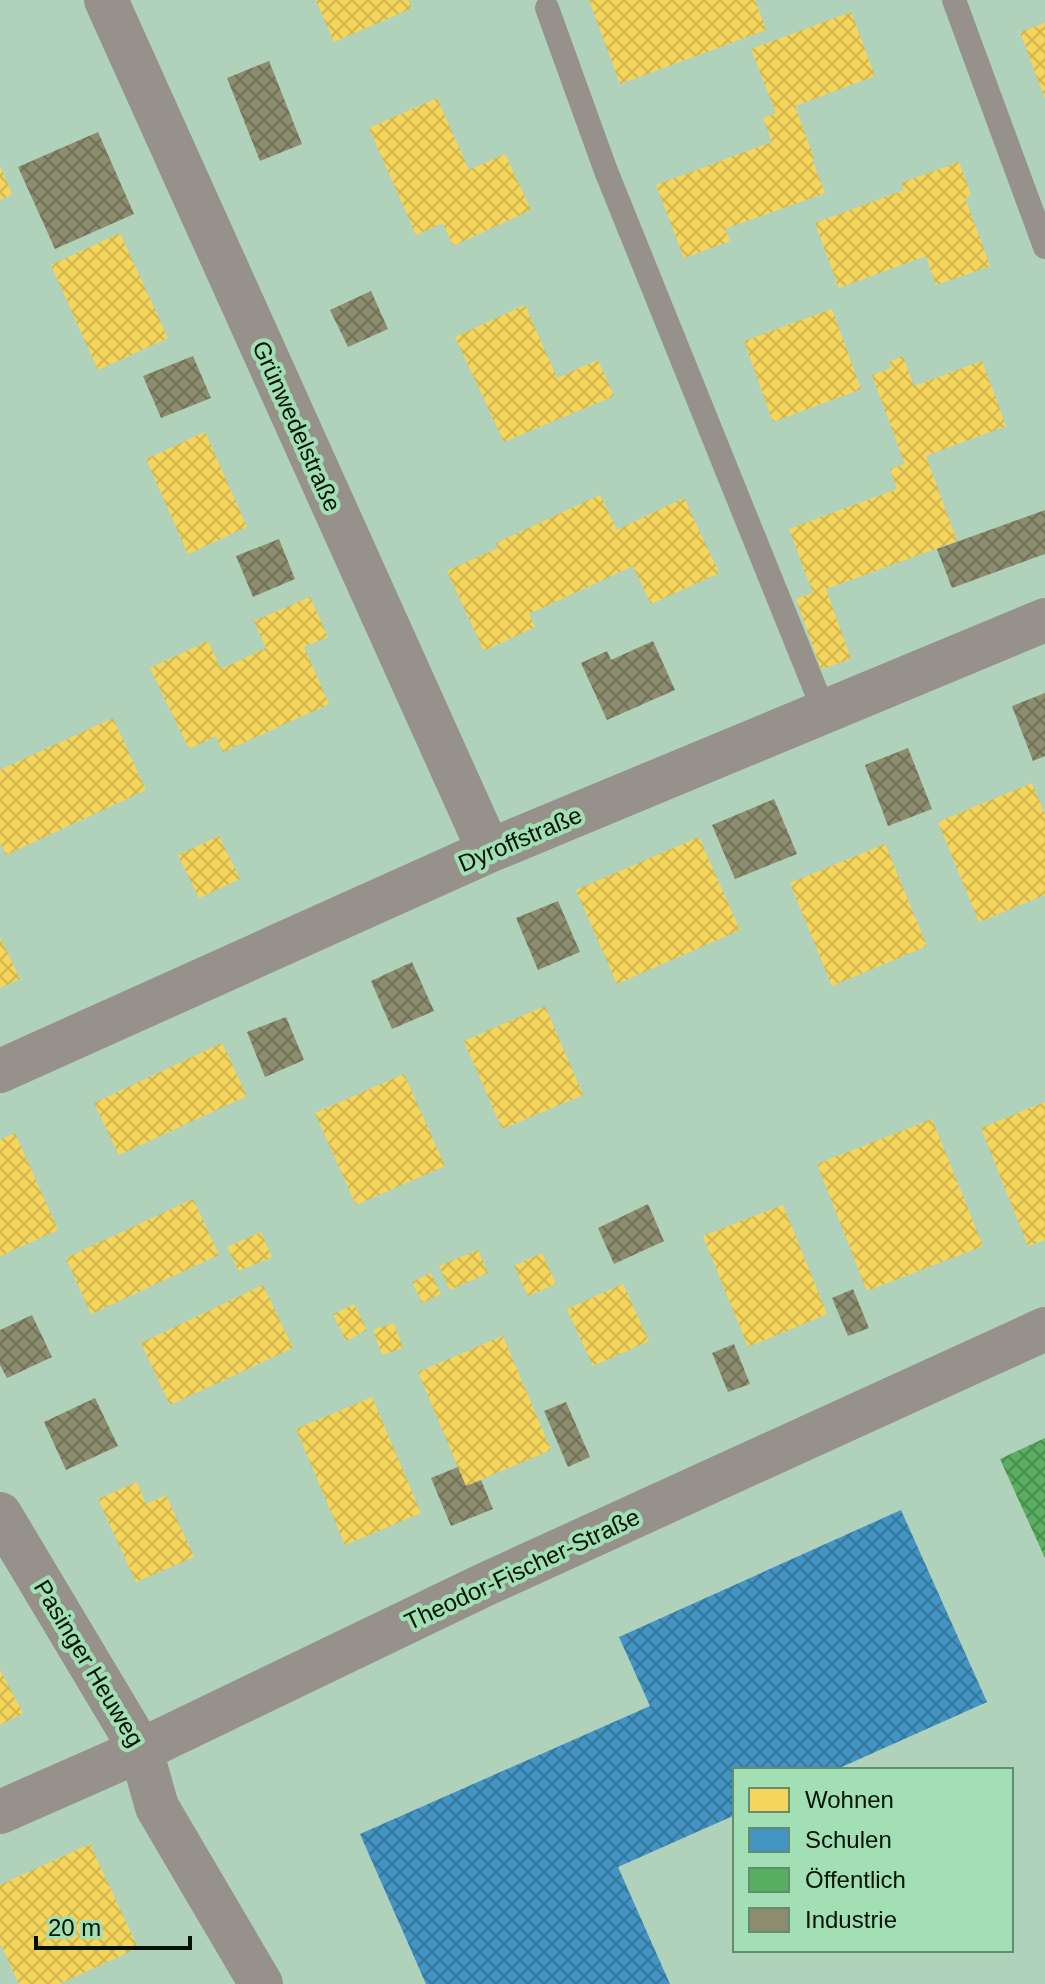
<svg xmlns="http://www.w3.org/2000/svg" width="1045" height="1984" font-family="Arial,sans-serif">
  <defs>
    <pattern id="homes-cross-hatch" width="8" height="8" patternUnits="userSpaceOnUse" patternTransform="scale(2)"><rect width="8" height="8" fill="#f6d55c"/><path d="M0 0l8 8M0 8l8-8" fill="none" stroke="#d1b64e"/></pattern>
    <pattern id="schools-cross-hatch" width="8" height="8" patternUnits="userSpaceOnUse" patternTransform="scale(2)"><rect width="8" height="8" fill="#4393c3"/><path d="M0 0l8 8M0 8l8-8" fill="none" stroke="#36779c"/></pattern>
    <pattern id="public-cross-hatch" width="8" height="8" patternUnits="userSpaceOnUse" patternTransform="scale(2)"><rect width="8" height="8" fill="#5aae61"/><path d="M0 0l8 8M0 8l8-8" fill="none" stroke="#488c4e"/></pattern>
    <pattern id="industry-cross-hatch" width="8" height="8" patternUnits="userSpaceOnUse" patternTransform="scale(2)"><rect width="8" height="8" fill="#8c8c6e"/><path d="M0 0l8 8M0 8l8-8" fill="none" stroke="#707158"/></pattern>
  </defs>
  <rect width="100%" height="100%" fill="#b0d2bb"/>
  <path fill="url(#homes-cross-hatch)" d="M 316,0 L 408,0 L 412,8 L 334,42 Z
    M 589,0 L 755,0 L 766,30 L 620,84 Z
    M 851,12 L 875,76 L 795,106 L 814,158 L 812,159 L 825,193 L 725,229 L 730,241 L 684,258 L 656,185 L 772,142 L 763,118 L 776,113 L 751,49 Z
    M 1045,23 L 1045,99 L 1020,32 Z
    M 437,98 L 469,170 L 505,154 L 531,210 L 453,246 L 443,223 L 416,235 L 369,128 Z
    M 959,162 L 971,195 L 965,198 L 990,266 L 936,285 L 926,256 L 839,288 L 815,223 L 904,190 L 901,183 Z
    M 0,166 L 12,194 L 0,200 Z
    M 120,233 L 168,338 L 98,370 L 51,265 Z
    M 525,305 L 557,378 L 598,360 L 614,396 L 504,442 L 455,337 Z
    M 832,309 L 861,389 L 773,422 L 744,341 Z
    M 903,356 L 914,386 L 982,361 L 1006,426 L 926,456 L 957,541 L 826,589 L 851,659 L 821,669 L 796,599 L 813,593 L 789,529 L 897,489 L 890,469 L 905,464 L 872,375 L 891,368 L 889,362 Z
    M 205,432 L 247,527 L 188,554 L 146,459 Z
    M 600,495 L 617,530 L 684,498 L 719,573 L 651,604 L 633,566 L 529,614 L 535,627 L 484,651 L 447,571 L 498,548 L 496,543 Z
    M 310,597 L 328,637 L 304,647 L 329,704 L 223,752 L 216,736 L 189,749 L 150,668 L 208,641 L 221,669 L 266,648 L 254,621 Z
    M 113,718 L 146,790 L 6,855 L 0,842 L 0,770 Z
    M 1032,783 L 1045,815 L 1045,895 L 979,922 L 938,822 Z
    M 219,836 L 240,879 L 199,898 L 178,855 Z
    M 699,837 L 740,930 L 617,984 L 576,890 Z
    M 885,844 L 927,946 L 832,986 L 790,883 Z
    M 0,937 L 20,979 L 0,988 Z
    M 545,1006 L 583,1095 L 502,1129 L 464,1041 Z
    M 222,1043 L 247,1096 L 119,1155 L 94,1103 Z
    M 404,1074 L 445,1166 L 356,1205 L 315,1113 Z
    M 1045,1102 L 1045,1240 L 1028,1246 L 981,1128 Z
    M 932,1119 L 983,1246 L 867,1291 L 817,1164 Z
    M 15,1133 L 58,1230 L 0,1256 L 0,1140 Z
    M 193,1199 L 219,1255 L 91,1314 L 66,1258 Z
    M 783,1205 L 827,1314 L 748,1347 L 703,1236 Z
    M 261,1232 L 272,1257 L 239,1271 L 227,1247 Z
    M 478,1250 L 488,1273 L 450,1290 L 439,1266 Z
    M 542,1253 L 556,1284 L 528,1296 L 514,1266 Z
    M 431,1273 L 441,1294 L 422,1303 L 412,1282 Z
    M 623,1284 L 649,1341 L 593,1366 L 567,1309 Z
    M 263,1285 L 293,1348 L 170,1405 L 141,1343 Z
    M 354,1304 L 367,1330 L 346,1341 L 333,1314 Z
    M 394,1323 L 403,1348 L 382,1355 L 373,1330 Z
    M 503,1336 L 551,1450 L 466,1486 L 418,1372 Z
    M 372,1397 L 421,1513 L 345,1545 L 296,1429 Z
    M 137,1482 L 146,1504 L 166,1495 L 194,1557 L 136,1582 L 98,1499 Z
    M 0,1670 L 23,1713 L 0,1725 Z
    M 90,1844 L 138,1948 L 59,1984 L 19,1984 L 0,1943 L 0,1885 Z"/>
  <path fill="url(#schools-cross-hatch)" d="M 901,1510 L 987,1702 L 835,1770 L 735,1770 L 735,1815 L 618,1867 L 670,1984 L 426,1984 L 360,1834 L 650,1706 L 619,1637 Z"/>
  <path fill="url(#public-cross-hatch)" d="M 1045,1438 L 1045,1558 L 1000,1459 Z"/>
  <path fill="url(#industry-cross-hatch)" d="M 269,61 L 302,144 L 260,161 L 227,78 Z
    M 98,132 L 134,214 L 55,249 L 18,167 Z
    M 371,291 L 388,329 L 348,347 L 330,310 Z
    M 193,356 L 211,398 L 161,418 L 143,376 Z
    M 1045,510 L 1045,554 L 952,588 L 937,549 Z
    M 279,539 L 295,579 L 253,597 L 236,556 Z
    M 653,641 L 675,690 L 607,720 L 581,663 L 607,651 L 611,660 Z
    M 1045,693 L 1045,756 L 1033,761 L 1012,706 Z
    M 908,748 L 932,809 L 888,826 L 865,765 Z
    M 774,799 L 797,854 L 735,879 L 712,825 Z
    M 558,901 L 580,952 L 538,970 L 516,918 Z
    M 412,962 L 434,1011 L 392,1029 L 371,981 Z
    M 286,1017 L 304,1060 L 265,1077 L 247,1032 Z
    M 648,1204 L 664,1241 L 614,1264 L 598,1228 Z
    M 853,1289 L 869,1328 L 848,1336 L 832,1298 Z
    M 32,1315 L 52,1357 L 7,1378 L 0,1365 L 0,1330 Z
    M 734,1344 L 750,1384 L 728,1392 L 712,1353 Z
    M 95,1398 L 118,1446 L 66,1470 L 44,1422 Z
    M 566,1402 L 590,1457 L 568,1467 L 544,1411 Z
    M 458,1467 L 466,1486 L 481,1480 L 493,1509 L 451,1526 L 431,1478 Z"/>
  <g fill="none" stroke-linecap="round" stroke-linejoin="round">
    <path stroke="#96918b" stroke-width="24" d="M 954,0 L 1045,247
      M 547,8 L 606,171 L 824,711"/>
    <path stroke="#96918b" stroke-width="44" d="M 106,0 L 489,851
      M 0,1071 L 489,851 L 1045,620
      M 0,1514 L 141,1750 L 157,1807 L 261,1984
      M 0,1812 L 141,1750 L 486,1584 L 1045,1329"/>
  </g>
  <g text-anchor="middle" dominant-baseline="central" stroke-width="8" stroke-linejoin="round" paint-order="stroke">
    <g font-size="24" fill="#001205" stroke="#a3dfb5">
      <text transform="translate(297 426) rotate(66)">Grünwedelstraße</text>
      <text transform="translate(520 839) rotate(-23)">Dyroffstraße</text>
      <text transform="translate(522 1569) rotate(-25)">Theodor-Fischer-Straße</text>
      <text transform="translate(89 1663) rotate(59)">Pasinger Heuweg</text>
    </g>
  </g>
  <rect x="733" y="1768" width="280" height="184" fill="#a3dfb5" stroke="#628d6f" stroke-width="2"/>
  <rect x="749" y="1788" width="40" height="24" fill="#f6d55c" stroke="#628d6f" stroke-width="2"/>
  <text x="805" y="1808" font-size="24" fill="#001205">Wohnen</text>
  <rect x="749" y="1828" width="40" height="24" fill="#4393c3" stroke="#628d6f" stroke-width="2"/>
  <text x="805" y="1848" font-size="24" fill="#001205">Schulen</text>
  <rect x="749" y="1868" width="40" height="24" fill="#5aae61" stroke="#628d6f" stroke-width="2"/>
  <text x="805" y="1888" font-size="24" fill="#001205">Öffentlich</text>
  <rect x="749" y="1908" width="40" height="24" fill="#8c8c6e" stroke="#628d6f" stroke-width="2"/>
  <text x="805" y="1928" font-size="24" fill="#001205">Industrie</text>
  <path d="M36 1936v12h154v-12" fill="none" stroke="#001205" stroke-width="4"/>
  <text x="48" y="1936" font-size="24" fill="#001205" stroke="#a3dfb5" stroke-width="6" paint-order="stroke">20 m</text>
</svg>
